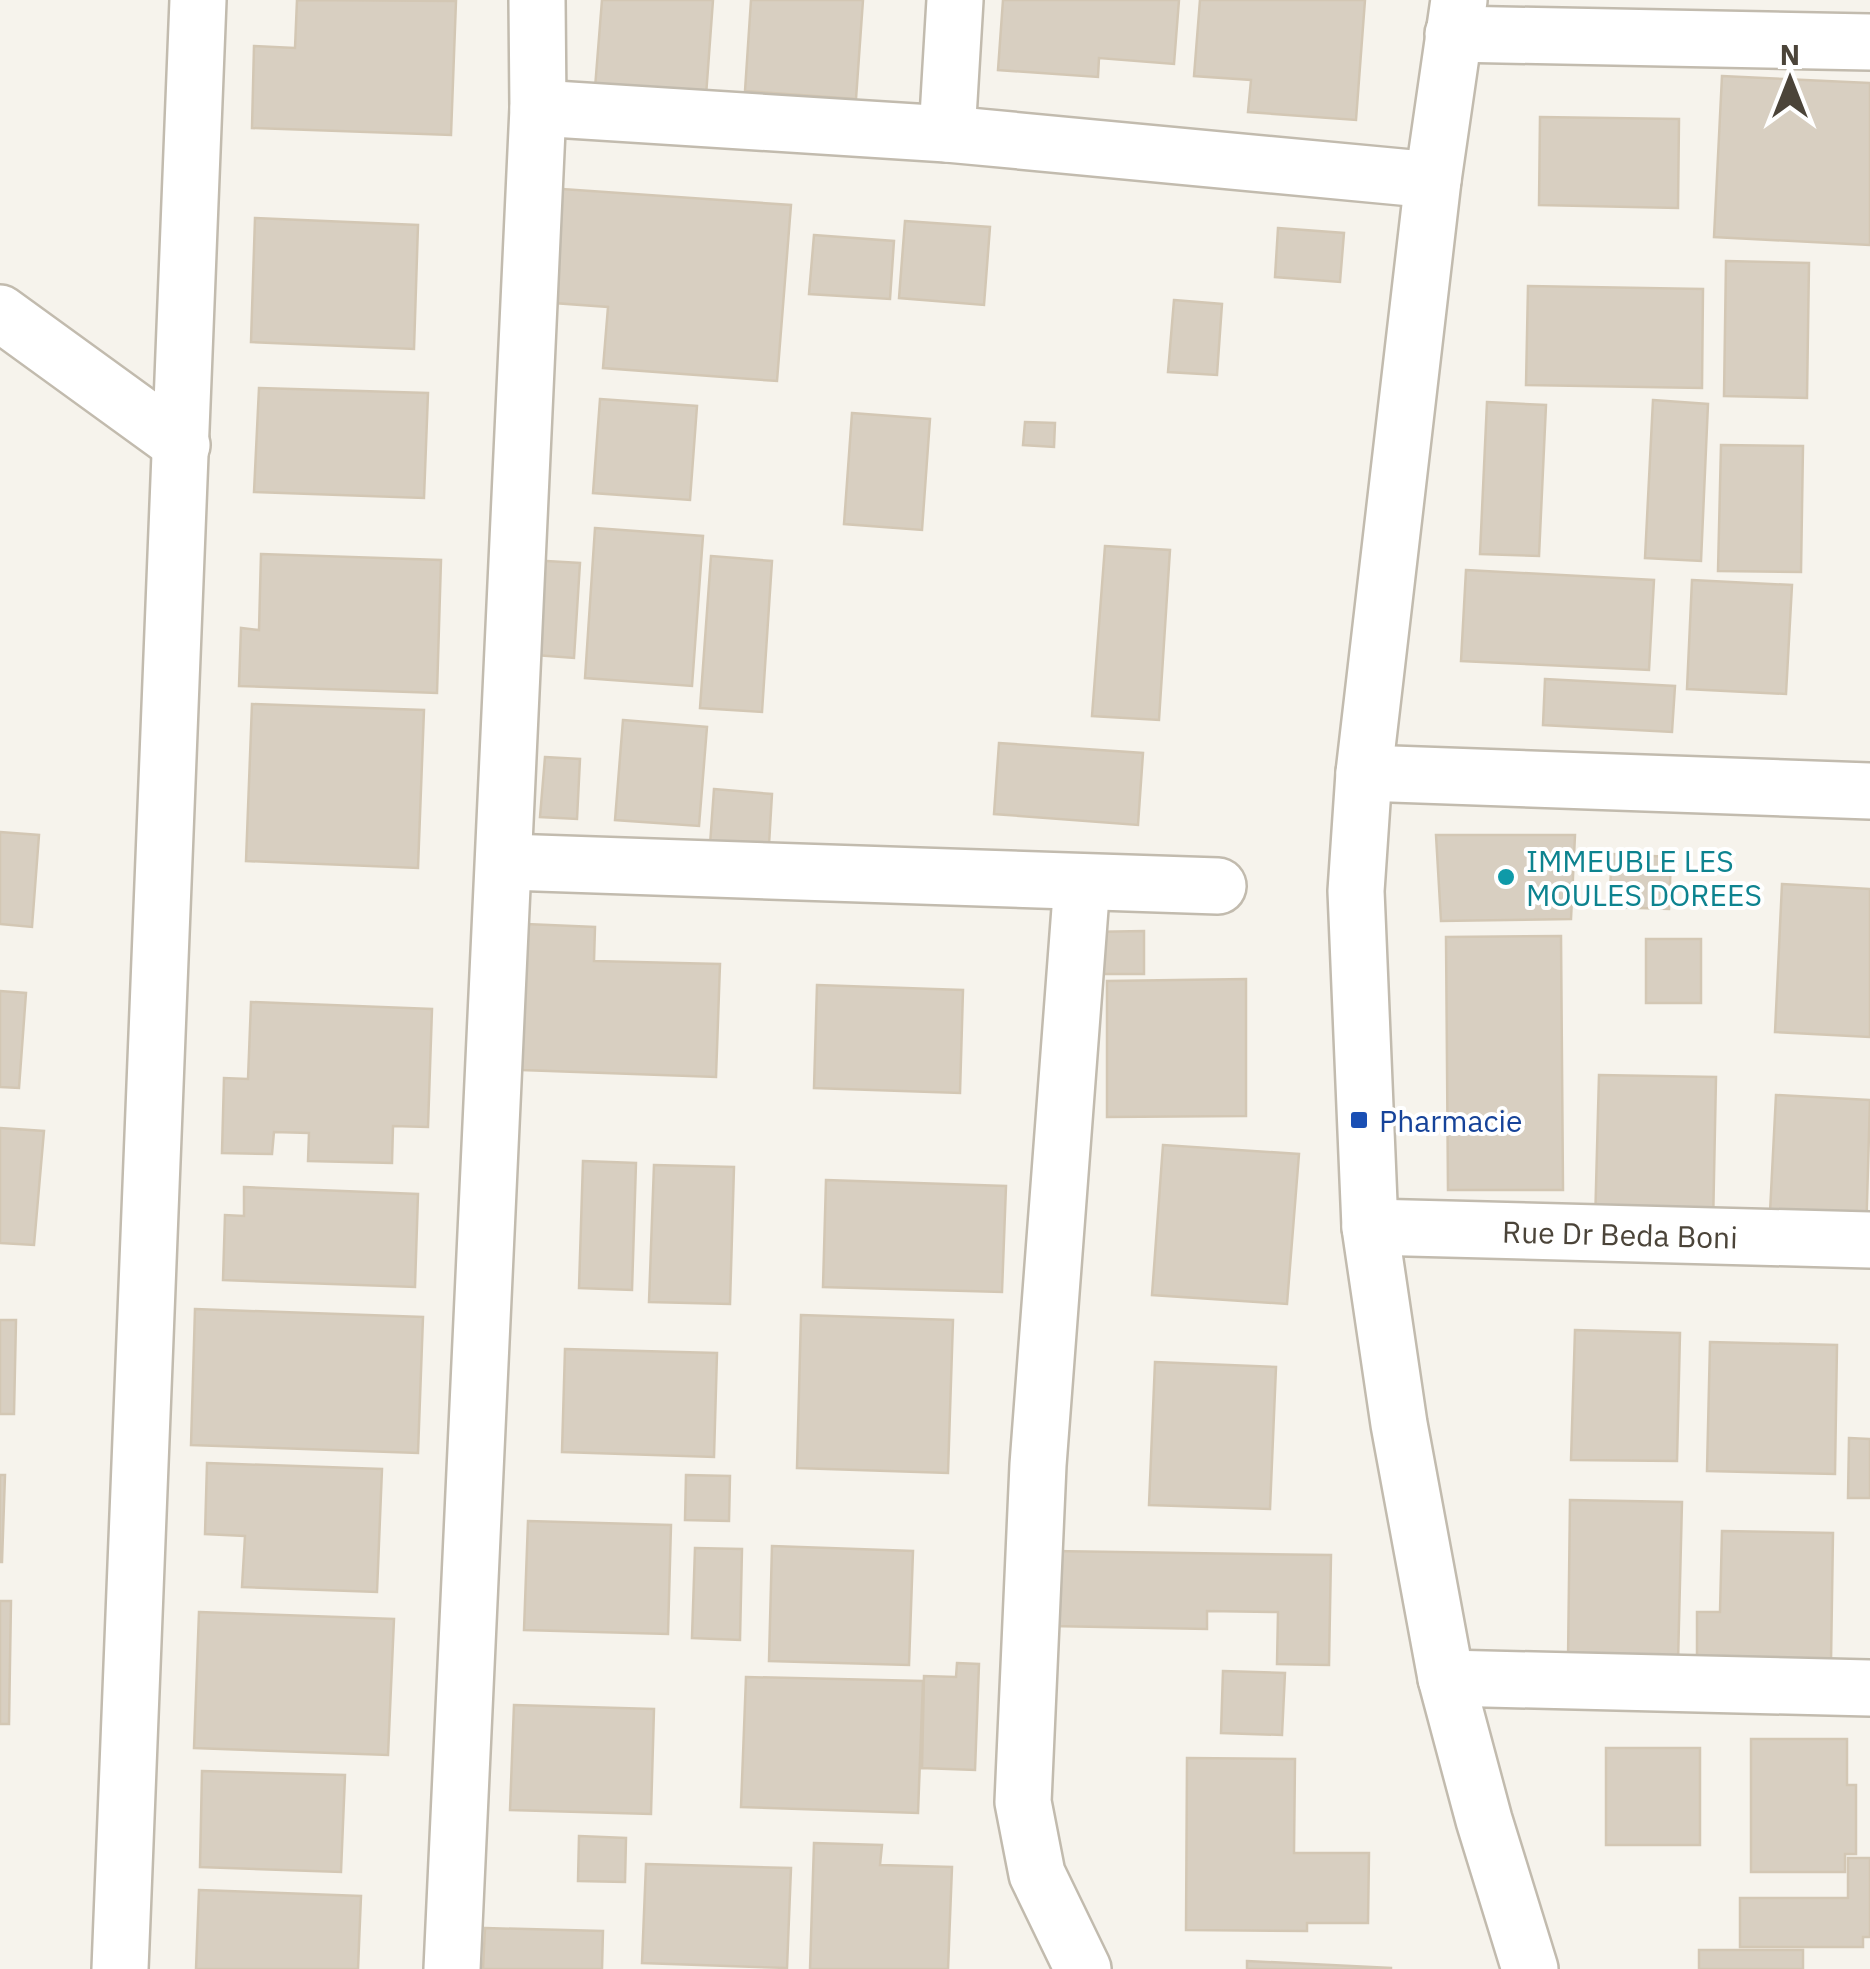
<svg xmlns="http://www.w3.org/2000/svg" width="1870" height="1969" font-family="'IBM Plex Sans',sans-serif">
  <rect width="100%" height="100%" fill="#f6f3ec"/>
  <path fill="#d8cfc1" stroke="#d3c7b4" stroke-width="2.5" d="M 297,0 L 456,1 L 451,135 L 252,128 L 254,46 L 295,48 Z
    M 602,0 L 713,0 L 706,96 L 595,88 Z
    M 751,0 L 863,0 L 856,99 L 745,91 Z
    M 1003,0 L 1179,0 L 1174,64 L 1099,58 L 1098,77 L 998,70 Z
    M 1200,0 L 1365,0 L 1356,120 L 1248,112 L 1251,80 L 1194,76 Z
    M 1722,76 L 1870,83 L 1870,245 L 1714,237 Z
    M 1540,117 L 1679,119 L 1678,208 L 1539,205 Z
    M 562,189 L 791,205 L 777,381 L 603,368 L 608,307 L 554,303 Z
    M 255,218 L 418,225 L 414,349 L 251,342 Z
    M 905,221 L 990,227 L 984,305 L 899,298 Z
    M 1278,228 L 1344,233 L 1340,282 L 1275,277 Z
    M 814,235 L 894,241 L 890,299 L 809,294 Z
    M 1726,261 L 1809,263 L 1807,398 L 1724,396 Z
    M 1528,286 L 1703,289 L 1702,388 L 1526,385 Z
    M 1174,300 L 1222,304 L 1217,375 L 1168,372 Z
    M 259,388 L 428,393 L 424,498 L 254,492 Z
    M 600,399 L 697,406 L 690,500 L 593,493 Z
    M 1653,400 L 1708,404 L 1701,561 L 1645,558 Z
    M 1487,402 L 1546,405 L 1539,556 L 1480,554 Z
    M 852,413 L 930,419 L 922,530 L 844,524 Z
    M 1025,422 L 1055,423 L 1054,447 L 1023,445 Z
    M 1721,445 L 1803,446 L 1801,572 L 1718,571 Z
    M 595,528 L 703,536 L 692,686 L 585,678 Z
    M 1105,546 L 1170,550 L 1159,720 L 1092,716 Z
    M 261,554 L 441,560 L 437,693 L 239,686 L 241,628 L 259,630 Z
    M 711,556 L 772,561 L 762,712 L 700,708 Z
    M 529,560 L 580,563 L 574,658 L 522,654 Z
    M 1466,570 L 1654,580 L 1649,670 L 1461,661 Z
    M 1692,580 L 1792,585 L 1786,694 L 1687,689 Z
    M 1545,679 L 1675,686 L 1672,732 L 1543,725 Z
    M 252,704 L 424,710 L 418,868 L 246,861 Z
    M 623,720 L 707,727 L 699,826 L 615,820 Z
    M 999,743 L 1143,753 L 1138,825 L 994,814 Z
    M 545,757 L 580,759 L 577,819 L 540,817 Z
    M 714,789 L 772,794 L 768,862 L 709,859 Z
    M 0,832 L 39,835 L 32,927 L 0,924 Z
    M 1436,835 L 1575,835 L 1571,919 L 1441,921 Z
    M 1612,854 L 1671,857 L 1669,909 L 1609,907 Z
    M 1782,884 L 1870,889 L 1870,1037 L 1775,1032 Z
    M 526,924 L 595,927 L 594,961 L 720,964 L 716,1077 L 522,1070 Z
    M 1144,931 L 1144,974 L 1087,974 L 1087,932 Z
    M 1561,936 L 1563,1190 L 1448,1190 L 1446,937 Z
    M 1646,939 L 1701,939 L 1701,1003 L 1646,1003 Z
    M 1246,979 L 1246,1116 L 1107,1117 L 1107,981 Z
    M 817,985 L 963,990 L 960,1093 L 814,1088 Z
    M 0,991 L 26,993 L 19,1088 L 0,1087 Z
    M 251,1002 L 432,1009 L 428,1127 L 393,1126 L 392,1163 L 308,1161 L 309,1133 L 274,1132 L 272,1154 L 222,1153 L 224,1078 L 248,1079 Z
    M 1599,1075 L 1716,1077 L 1713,1227 L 1595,1225 Z
    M 1776,1095 L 1870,1100 L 1866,1236 L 1769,1232 Z
    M 0,1128 L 44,1131 L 34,1245 L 0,1243 Z
    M 1163,1145 L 1299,1154 L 1287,1304 L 1152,1295 Z
    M 583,1161 L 636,1163 L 632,1290 L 579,1288 Z
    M 654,1165 L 734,1167 L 730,1304 L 649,1302 Z
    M 826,1180 L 1006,1186 L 1002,1292 L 823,1287 Z
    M 244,1187 L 418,1194 L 415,1287 L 223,1280 L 225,1215 L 244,1216 Z
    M 195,1309 L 423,1317 L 418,1453 L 191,1445 Z
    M 801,1315 L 953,1320 L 948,1473 L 797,1468 Z
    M 0,1320 L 16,1320 L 14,1414 L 0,1414 Z
    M 1575,1330 L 1680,1333 L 1677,1461 L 1571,1460 Z
    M 1710,1342 L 1837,1345 L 1835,1474 L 1707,1471 Z
    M 565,1349 L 717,1353 L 714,1457 L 562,1452 Z
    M 1155,1362 L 1276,1367 L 1270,1509 L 1149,1505 Z
    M 1849,1438 L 1870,1439 L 1870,1498 L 1848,1498 Z
    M 207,1463 L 382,1469 L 377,1592 L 242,1587 L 245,1536 L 205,1534 Z
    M 0,1475 L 5,1475 L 2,1562 L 0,1562 Z
    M 686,1475 L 730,1476 L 729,1521 L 685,1520 Z
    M 1570,1500 L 1682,1502 L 1678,1662 L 1568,1660 Z
    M 528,1521 L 671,1525 L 668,1634 L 524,1630 Z
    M 1722,1531 L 1833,1533 L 1831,1662 L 1697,1658 L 1697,1612 L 1720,1612 Z
    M 772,1546 L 913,1551 L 909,1665 L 769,1661 Z
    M 695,1548 L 742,1549 L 740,1640 L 692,1638 Z
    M 1052,1551 L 1331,1555 L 1329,1665 L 1277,1664 L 1278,1612 L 1207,1611 L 1207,1629 L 1051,1626 Z
    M 0,1601 L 11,1601 L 9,1724 L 0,1724 Z
    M 199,1612 L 394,1619 L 388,1755 L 194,1748 Z
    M 957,1663 L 979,1664 L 975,1770 L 922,1768 L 924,1676 L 956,1677 Z
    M 1223,1671 L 1285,1673 L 1282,1735 L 1221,1733 Z
    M 746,1677 L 923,1681 L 918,1813 L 741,1807 Z
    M 514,1705 L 654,1709 L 651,1814 L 510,1810 Z
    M 1751,1739 L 1847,1739 L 1847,1785 L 1856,1785 L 1856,1854 L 1845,1854 L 1845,1872 L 1751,1872 Z
    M 1606,1748 L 1700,1748 L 1700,1845 L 1606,1845 Z
    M 1187,1758 L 1295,1759 L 1294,1853 L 1369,1853 L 1368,1923 L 1307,1923 L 1307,1931 L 1186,1930 Z
    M 202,1771 L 345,1775 L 341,1872 L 200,1867 Z
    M 579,1836 L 626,1838 L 625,1882 L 578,1881 Z
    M 814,1843 L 882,1845 L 880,1865 L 952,1867 L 948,1969 L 810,1969 Z
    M 1848,1858 L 1870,1858 L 1870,1937 L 1863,1937 L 1863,1947 L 1740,1947 L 1740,1898 L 1848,1898 Z
    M 646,1864 L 791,1868 L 787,1968 L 642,1963 Z
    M 199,1890 L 361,1896 L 358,1969 L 196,1969 Z
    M 485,1928 L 603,1931 L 602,1969 L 483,1969 Z
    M 1699,1950 L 1803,1950 L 1803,1969 L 1699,1969 Z
    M 1247,1961 L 1391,1968 L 1391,1969 L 1247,1969 Z"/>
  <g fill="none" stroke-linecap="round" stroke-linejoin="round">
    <g stroke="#c2bbae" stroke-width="60">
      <g id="minor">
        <path d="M 1453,34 L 1870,42"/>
        <path d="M 538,108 L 947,134 L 1433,180"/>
        <path d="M 947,134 L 955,0"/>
        <path d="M 0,313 L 182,445"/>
        <path d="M 1364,773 L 1870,791"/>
        <path d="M 505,862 L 1218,886"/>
        <path d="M 1082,882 L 1038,1465 L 1023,1802 L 1037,1874 L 1083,1969"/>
        <path id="s1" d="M 1370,1227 L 1870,1240"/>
        <path d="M 1446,1678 L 1870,1688"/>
        <path d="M 120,1969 L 198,0"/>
        <path d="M 452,1969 L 538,108 L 537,0"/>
      </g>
    </g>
    <g stroke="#c2bbae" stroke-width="60">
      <path id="tertiary" d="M 1459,0 L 1433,180 L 1364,773 L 1356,891 L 1370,1227 L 1399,1424 L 1446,1678 L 1484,1820 L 1530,1969"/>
    </g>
    <use href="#minor" stroke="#fff" stroke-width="55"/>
    <use href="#tertiary" stroke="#fff" stroke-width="55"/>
  </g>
  <circle fill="#0f9aa8" stroke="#fff" stroke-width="4" cx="1506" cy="877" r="10"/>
  <rect fill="#1a4fb4" stroke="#fff" stroke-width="4" x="1349" y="1110" width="20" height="20" rx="5"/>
  <g text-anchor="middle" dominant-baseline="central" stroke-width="8" stroke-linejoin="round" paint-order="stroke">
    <g font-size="30" fill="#0d838f" stroke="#fff" text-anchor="start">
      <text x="1526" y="860">IMMEUBLE LES<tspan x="1526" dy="34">MOULES DOREES</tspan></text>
    </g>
    <g font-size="30" fill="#164399" stroke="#fff" text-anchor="start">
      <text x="1379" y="1120">Pharmacie</text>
    </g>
    <g font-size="30" fill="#4b4439" stroke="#fff">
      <text stroke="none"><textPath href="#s1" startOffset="250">Rue Dr Beda Boni</textPath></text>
    </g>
  </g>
  <g transform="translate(1790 80)" stroke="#ffffff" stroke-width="8" paint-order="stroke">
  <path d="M0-8L18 38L0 25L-18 38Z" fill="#4b4439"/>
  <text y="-15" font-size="28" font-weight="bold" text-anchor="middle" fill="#4b4439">N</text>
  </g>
</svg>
